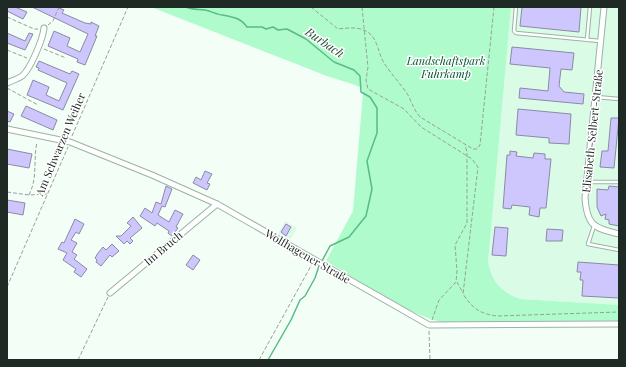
<svg xmlns="http://www.w3.org/2000/svg" width="626" height="367" font-family="'Playfair Display',serif">
  <rect width="100%" height="100%" fill="#f3fef7"/>
  <path fill="#dafce6" d="M 511,7 L 619,7 L 619,305 L 521,299 L 513,296 L 499,287 L 490,271 L 488,262 L 496,165 Z
    M 285,221 L 297,228 L 290,240 L 278,234 Z"/>
  <path fill="#affbcc" d="M 151,7 L 511,7 L 488,262 C 492,282 502,293 521,299 L 619,305 L 619,322 L 445,323 C 407,315 360,281 326,261 L 353,211 L 363,93 L 361,86 L 359,87 L 355,85 L 327,76 Z"/>
  <g fill="none" stroke-linecap="round" stroke-linejoin="round">
    <path stroke="#58bc84" stroke-width="1.5" d="M 186,7 C 193,10 198,9 205,10 C 211,11 217,15 223,15 C 233,17 241,18 247,27 L 262,27 L 266,29 L 273,27 L 278,30 L 287,29 L 306,39 L 334,62 L 354,70 L 360,76 L 361,92 L 370,97 L 377,108 L 377,133 L 367,161 L 372,189 L 366,216 L 349,237 L 330,246 L 322,261
      M 268,360 L 291,320 L 300,300 L 305,296 L 315,278 L 319,266"/>
  </g>
  <path fill="#cdc7fe" stroke="#8c8aa3" d="M 7,7 L 15,7 L 27,12 L 23,19 L 7,11 Z
    M 32,7 L 57,7 L 64,10 L 62,13 L 85,23 L 91,24 L 91,22 L 99,26 L 95,36 L 97,36 L 85,65 L 77,62 L 78,59 L 48,46 L 54,31 L 70,38 L 67,46 L 80,52 L 88,34 Z
    M 522,7 L 581,7 L 579,32 L 520,26 Z
    M 7,33 L 25,41 L 29,33 L 33,34 L 25,50 L 7,43 Z
    M 512,47 L 574,53 L 572,70 L 561,69 L 559,86 L 564,92 L 584,94 L 583,104 L 519,98 L 520,88 L 548,91 L 550,68 L 510,64 Z
    M 39,61 L 70,74 L 72,71 L 79,74 L 63,110 L 27,95 L 33,80 L 49,87 L 46,95 L 59,101 L 67,83 L 38,70 L 39,68 L 36,67 Z
    M 26,106 L 57,120 L 53,130 L 21,116 Z
    M 518,109 L 571,114 L 569,144 L 549,143 L 549,138 L 516,135 Z
    M 7,111 L 14,114 L 10,122 L 7,121 Z
    M 611,118 L 619,118 L 614,168 L 600,167 L 602,151 L 608,151 Z
    M 7,149 L 32,154 L 29,168 L 7,164 Z
    M 510,151 L 517,152 L 516,156 L 533,158 L 534,153 L 545,154 L 545,159 L 551,159 L 546,208 L 540,208 L 539,217 L 529,215 L 530,207 L 512,205 L 511,209 L 503,208 L 507,155 L 510,155 Z
    M 205,171 L 212,174 L 207,183 L 210,184 L 207,190 L 193,183 L 196,177 L 201,180 Z
    M 166,186 L 172,189 L 165,207 L 162,206 L 158,215 L 169,222 L 175,210 L 183,214 L 176,227 L 178,228 L 172,236 L 168,233 L 169,231 L 157,223 L 155,226 L 140,216 L 145,208 L 152,213 L 156,202 L 161,204 Z
    M 609,186 L 619,187 L 619,226 L 609,224 L 609,220 L 605,219 L 606,214 L 601,216 L 597,207 L 597,189 L 608,190 Z
    M 7,200 L 25,203 L 23,215 L 7,212 Z
    M 133,217 L 142,228 L 130,238 L 133,241 L 130,244 L 127,241 L 124,244 L 116,236 L 121,236 L 131,226 L 127,223 Z
    M 75,219 L 84,224 L 79,234 L 76,232 L 71,240 L 77,243 L 72,252 L 77,255 L 74,259 L 87,269 L 81,277 L 74,272 L 76,269 L 63,260 L 67,253 L 58,249 L 62,242 L 64,243 Z
    M 286,224 L 291,227 L 286,236 L 281,232 Z
    M 495,227 L 508,228 L 506,256 L 492,255 Z
    M 547,229 L 563,230 L 562,241 L 546,241 Z
    M 112,244 L 119,251 L 112,257 L 110,255 L 101,266 L 96,262 L 97,260 L 95,258 L 98,253 L 103,247 L 106,250 Z
    M 193,255 L 200,260 L 193,270 L 186,265 Z
    M 578,262 L 619,265 L 619,298 L 582,296 L 583,280 L 580,280 L 581,272 L 577,272 Z"/>
  <g fill="none" stroke-linecap="round" stroke-linejoin="round">
    <g stroke="#9ab3a3" stroke-width="4.5">
      <path id="lane" d="M 516,7 L 514,31 L 516,33 L 600,41
        M 587,40 L 590,7
        M 596,97 L 619,99
        M 587,182 L 619,182
        M 594,226 L 588,244 L 619,250"/>
    </g>
    <g stroke="#9ab3a3" stroke-width="7">
      <path id="street" d="M 604,7 L 585,198 C 587,225 593,228 619,234
        M 7,83 C 11,81 18,79 22,76 C 30,70 43,39 44,28
        M 7,129 L 70,142 L 152,175 L 217,204 L 429,325 L 619,324
        M 110,293 L 217,204"/>
    </g>
    <path stroke="#97a19b" stroke-width="1" stroke-dasharray="4 2" stroke-linecap="butt" d="M 311,7 L 338,29 C 348,28 360,26 369,33 C 378,40 378,53 384,63 C 391,74 401,84 408,95 C 412,103 414,110 420,117 L 473,149 L 477,149 L 480,145 L 494,7
      M 362,7 L 368,67 L 366,80 L 368,89 L 404,109 L 421,127 L 472,159 L 478,167 L 463,294 C 472,308 480,314 497,316 L 619,312
      M 7,17 L 34,29 L 38,29
      M 48,25 L 53,21 L 59,7
      M 44,49 L 66,58
      M 7,50 L 27,58
      M 7,88 L 38,105
      M 72,136 L 128,7
      M 7,192 L 29,195 L 47,194
      M 29,195 C 38,177 33,160 37,142
      M 457,282 L 463,293
      M 7,287 L 68,147
      M 432,320 L 439,300 L 456,282 L 457,271 L 455,245 L 467,223 L 467,152 L 465,145
      M 429,331 L 430,360
      M 78,360 L 108,297
      M 259,360 L 312,264"/>
    <use href="#lane" stroke="#fff" stroke-width="2.5"/>
    <use href="#street" stroke="#fff" stroke-width="5"/>
  </g>
  <g text-anchor="middle" dominant-baseline="central" stroke-width="3" stroke-linejoin="round" paint-order="stroke">
    <g font-size="11" font-style="italic" fill="#00532f" stroke="#fff">
      <text x="446" y="60">Landschaftspark<tspan x="446" dy="13">Fuhrkamp</tspan></text>
    </g>
    <g font-size="11" fill="#202a24" stroke="#fff">
      <text transform="translate(592 131) rotate(-84)">Elisabeth-Selbert-Straße</text>
      <text transform="translate(60 144) rotate(-67)">Am Schwarzen Weiher</text>
      <text transform="translate(163 248) rotate(-40)">Im Bruch</text>
      <text transform="translate(308 256) rotate(30)">Wolfhagener Straße</text>
    </g>
    <g font-size="12" font-style="italic" fill="#204a32" stroke="#fff">
      <text transform="translate(325 42) rotate(34)">Burbach</text>
    </g>
  </g>
  <rect width="626" height="367" fill="none" stroke="#202a24" stroke-width="16"/>
</svg>
